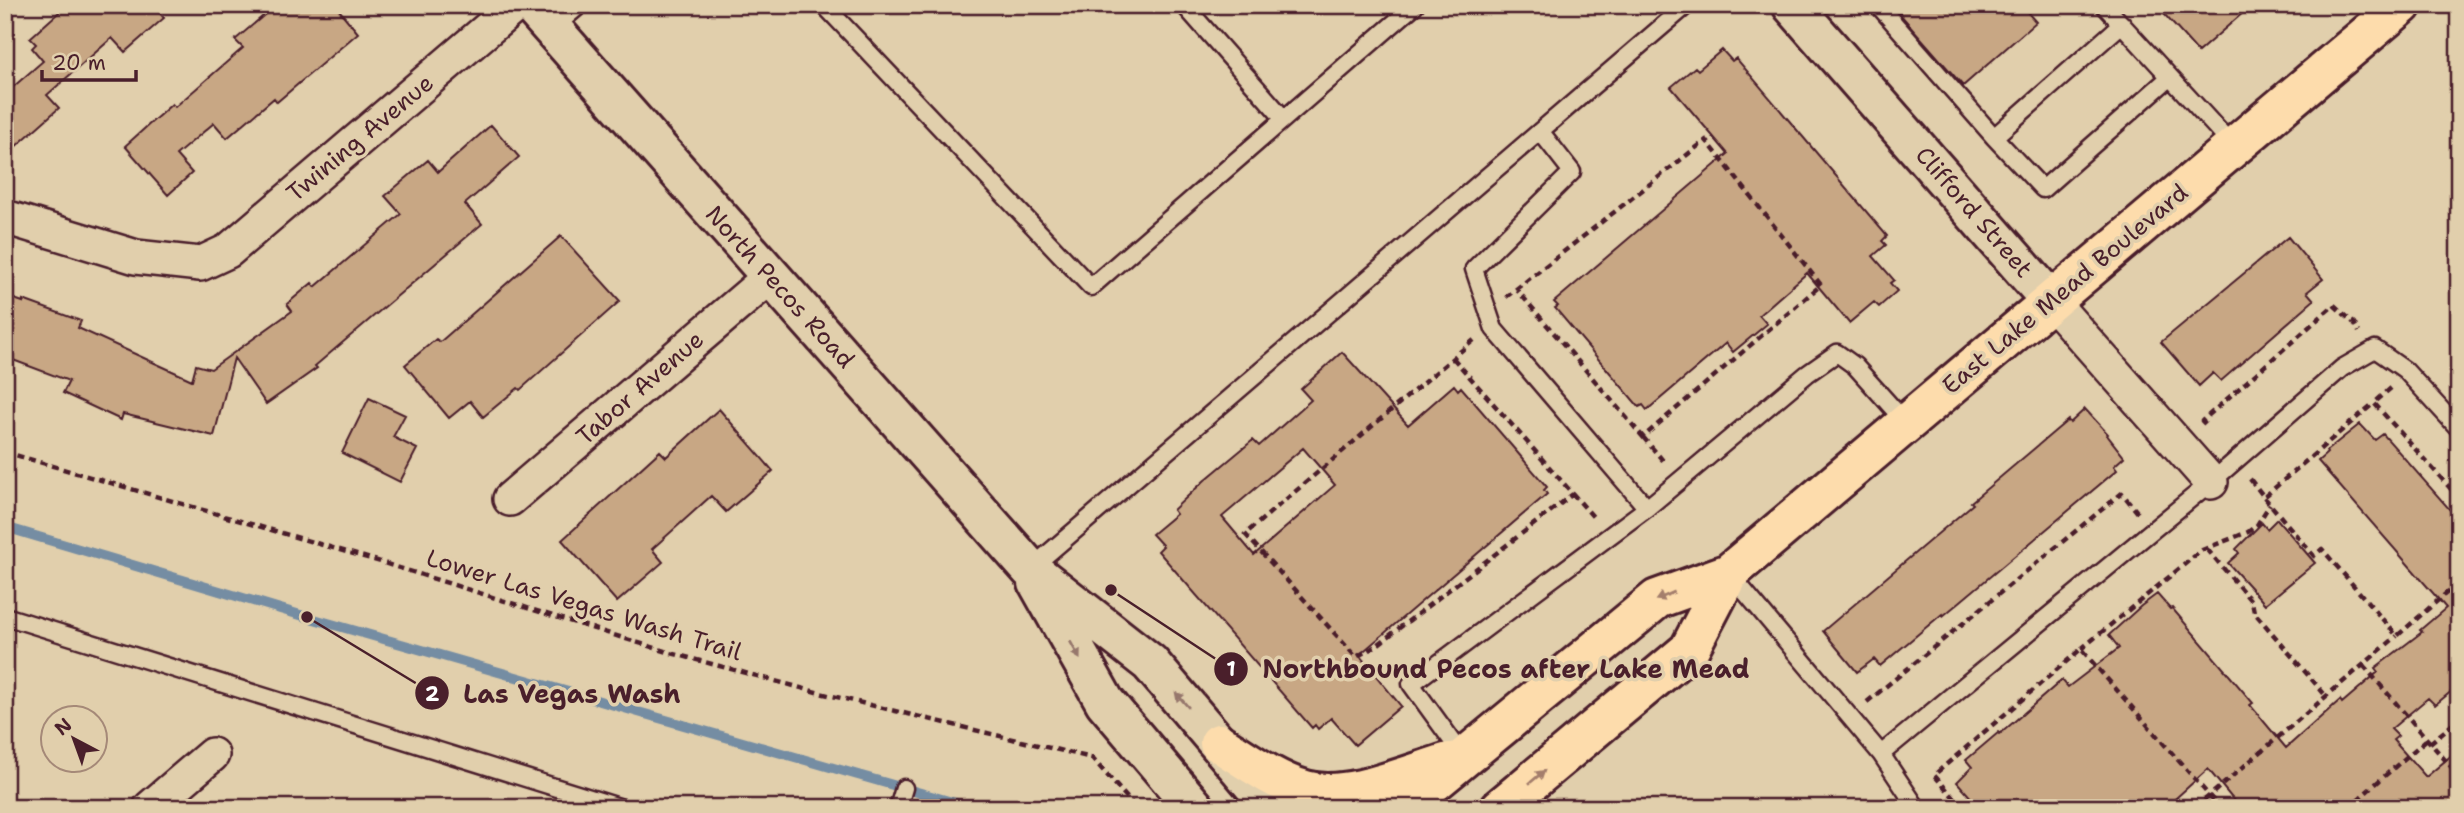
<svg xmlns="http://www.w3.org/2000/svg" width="2464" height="813" font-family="'Shantell Sans',sans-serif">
  <rect width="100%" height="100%" fill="#e1cfac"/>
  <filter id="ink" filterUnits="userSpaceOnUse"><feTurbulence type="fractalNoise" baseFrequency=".0143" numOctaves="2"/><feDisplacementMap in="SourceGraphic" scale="14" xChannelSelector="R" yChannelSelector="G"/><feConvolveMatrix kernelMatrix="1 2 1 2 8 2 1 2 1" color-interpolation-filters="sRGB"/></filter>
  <g filter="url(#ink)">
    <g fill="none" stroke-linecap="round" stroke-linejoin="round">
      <path stroke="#758da3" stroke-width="10" d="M 5,527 L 307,617 L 973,808"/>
    </g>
    <path fill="#c8a784" stroke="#4a1f2b" stroke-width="2" fill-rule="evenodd" d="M 67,5 L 153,5 L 164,18 L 125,52 L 112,38 L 47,95 L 59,108 L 5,156 L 5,94 L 43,61 L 32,48 L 36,44 L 30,38 Z
      M 276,5 L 335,5 L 358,33 L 277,102 L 274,98 L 227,138 L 214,123 L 176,155 L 192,173 L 168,195 L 125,146 L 172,104 L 175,107 L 243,48 L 235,40 Z
      M 1892,5 L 2021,5 L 2036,22 L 1963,86 Z
      M 2156,5 L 2252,5 L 2198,52 Z
      M 1722,50 L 1732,61 L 1736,58 L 1887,236 L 1882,241 L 1886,245 L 1873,256 L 1894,280 L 1890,283 L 1897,291 L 1879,307 L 1874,302 L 1849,323 L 1807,273 L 1759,315 L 1767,324 L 1733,352 L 1726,343 L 1647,410 L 1643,405 L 1639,407 L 1555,308 L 1558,306 L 1554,302 L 1728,154 L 1671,87 L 1695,67 L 1698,70 Z
      M 491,125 L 519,157 L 465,204 L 482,224 L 315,366 L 317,368 L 266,404 L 234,358 L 214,436 L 123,414 L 121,420 L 63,393 L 69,381 L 5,357 L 5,296 L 23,302 L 23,300 L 81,321 L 78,328 L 192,380 L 196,365 L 211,369 L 292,311 L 287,304 L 312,283 L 315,287 L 401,214 L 385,196 L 428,160 L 438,172 Z
      M 561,236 L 620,301 L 520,390 L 518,388 L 483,417 L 470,401 L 449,418 L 405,365 L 436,339 L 440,342 Z
      M 2288,237 L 2323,279 L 2307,292 L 2314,300 L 2221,381 L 2213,373 L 2199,386 L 2161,342 Z
      M 1342,352 L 1408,425 L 1454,385 L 1458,390 L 1461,387 L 1547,487 L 1544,490 L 1547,494 L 1359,655 L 1401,706 L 1355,745 L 1331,718 L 1318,729 L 1315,725 L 1312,728 L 1158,551 L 1163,546 L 1152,534 L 1176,514 L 1173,510 L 1205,480 L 1253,440 L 1259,446 L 1311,400 L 1301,389 ZM 1303,448 L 1335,485 L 1254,555 L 1222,517 Z
      M 369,398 L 405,415 L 393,437 L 417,449 L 400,482 L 342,453 Z
      M 719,409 L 773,471 L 726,512 L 711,496 L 652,549 L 663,562 L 617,602 L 562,540 L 660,451 L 666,457 Z
      M 2085,409 L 2108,434 L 2107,435 L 2124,457 L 2114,466 L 2117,470 L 1943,616 L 1942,614 L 1880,666 L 1874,659 L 1857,672 L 1823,631 L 1973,504 L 1971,502 L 2068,420 L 2070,423 Z
      M 2360,424 L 2375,440 L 2383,434 L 2459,520 L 2459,685 L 2435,705 L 2428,698 L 2391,729 L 2398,736 L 2393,740 L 2426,777 L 2459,749 L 2459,808 L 2240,808 L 2208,769 L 2165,808 L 1980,808 L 1957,782 L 1972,767 L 1966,760 L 1999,732 L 2000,734 L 2062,680 L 2068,687 L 2119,648 L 2109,635 L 2141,606 L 2157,594 L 2170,609 L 2172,608 L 2253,703 L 2250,705 L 2286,748 L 2340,700 L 2342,703 L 2378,672 L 2375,668 L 2422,632 L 2420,630 L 2446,608 L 2318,461 L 2327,453 L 2326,451 Z
      M 2277,519 L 2315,563 L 2265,604 L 2228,563 L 2239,553 L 2236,549 L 2262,523 L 2267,529 Z"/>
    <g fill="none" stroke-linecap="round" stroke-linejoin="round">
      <g stroke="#4a1f2b" stroke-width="21">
        <path id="lane" d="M 824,5 L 1091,287 L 1415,5
          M 1184,5 L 1284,119
          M 1878,5 L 1994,137 L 2122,24
          M 2104,5 L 2234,147
          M 552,29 L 580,5
          M 1540,131 L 1572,172 L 1474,269 L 1494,329 L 1647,508
          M 1994,137 L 2043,189 L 2170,77
          M 1030,569 L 1687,5
          M 1730,574 L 1881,754 L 1917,808
          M 5,616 L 622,808
          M 1881,754 L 2211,482 L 2342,368 L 2375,349 L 2405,370 L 2459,429
          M 1464,757 L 1411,684 L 1647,508 L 1807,374 L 1837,353 L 1855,366 L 1906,423
          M 898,808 L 904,788"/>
      </g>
      <g stroke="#4a1f2b" stroke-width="38">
        <path id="street" d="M 5,217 L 136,257 L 200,264 L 228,251 L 516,5
          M 2051,301 L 2211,482
          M 510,499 L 771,276
          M 150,808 L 212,755"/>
      </g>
      <g stroke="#4a1f2b" stroke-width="44">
        <path id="secondary" d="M 531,5 L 1030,569 L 1150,663 L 1273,808
          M 1792,5 L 2051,301
          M 1038,583 L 1105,702 L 1195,808"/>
      </g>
      <g stroke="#4a1f2b" stroke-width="44">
        <path id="primary" d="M 1219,743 C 1246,760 1274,781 1305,790 C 1347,802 1408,774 1449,762
          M 1403,808 L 1657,599 L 1729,573 L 2402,5
          M 1500,808 L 1689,650 L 1729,573"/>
      </g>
      <path stroke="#4a1f2b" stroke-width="4.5" stroke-dasharray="7 5" stroke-linecap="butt" d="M 1506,297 L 1706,140 L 1821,285 L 1643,437 L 1517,290
        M 1474,340 L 1245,534 L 1356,657 L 1376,646 L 1573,494
        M 1453,358 L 1595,519
        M 2391,388 L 2374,403 L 2459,498
        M 2205,424 L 2202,421 L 2334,305 L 2354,323 L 2359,332
        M 1643,437 L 1665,463
        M 5,452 L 374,560 L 671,653 L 820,693 L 1092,758 L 1136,808
        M 2250,479 L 2264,497 L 2374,403
        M 2264,497 L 2314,556 L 2322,549 L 2397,636 L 2459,582
        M 2207,549 L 2252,602 L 2254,612 L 2326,696
        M 2081,649 L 2202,550 L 2248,532 L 2257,525 L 2270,504
        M 2363,665 L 2459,776
        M 1867,702 L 2122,493 L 2138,513
        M 2430,743 L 2459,719
        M 1963,808 L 1934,775 L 2081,649 L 2220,808
        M 2195,808 L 2397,636
        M 2348,808 L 2427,739"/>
      <use href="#lane" stroke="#e1cfac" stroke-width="16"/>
      <use href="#street" stroke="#e1cfac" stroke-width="33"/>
      <use href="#secondary" stroke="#e1cfac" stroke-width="38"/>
      <use href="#primary" stroke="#fddcac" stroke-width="38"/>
    </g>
    <defs><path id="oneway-solid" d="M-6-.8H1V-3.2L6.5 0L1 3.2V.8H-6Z" transform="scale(1.75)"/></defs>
    <g fill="#a47e6c">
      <use href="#oneway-solid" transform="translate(1665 596) rotate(157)"/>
      <use href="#oneway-solid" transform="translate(1537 777) rotate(-40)"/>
    </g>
    <g fill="#96776c">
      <use href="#oneway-solid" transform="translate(1075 650) rotate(61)"/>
      <use href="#oneway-solid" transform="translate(1182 700) rotate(-131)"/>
    </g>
  </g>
  <g text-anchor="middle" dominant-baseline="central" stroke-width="7" stroke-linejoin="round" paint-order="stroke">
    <g font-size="24" fill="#4a1f2b" stroke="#e1cfac">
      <text transform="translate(360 138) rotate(-40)">Twining Avenue</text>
      <text transform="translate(1974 212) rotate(49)">Clifford Street</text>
      <text transform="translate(780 287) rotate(48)">North Pecos Road</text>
      <text transform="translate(2065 289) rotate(-40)">East Lake Mead Boulevard</text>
      <text transform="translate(640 388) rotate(-41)">Tabor Avenue</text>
      <text transform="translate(584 605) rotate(17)">Lower Las Vegas Wash Trail</text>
    </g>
  </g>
  <path fill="none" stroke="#4a1f2b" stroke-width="2.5" d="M1111 590L1231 669M307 617L432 693"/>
  <g fill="#4a1f2b" stroke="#e1cfac" stroke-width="2.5">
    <circle cx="1111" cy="590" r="7"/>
    <circle cx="307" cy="617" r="7"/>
    <circle cx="1231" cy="669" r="18"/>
    <circle cx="432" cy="693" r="18"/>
  </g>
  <g font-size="21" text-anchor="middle" font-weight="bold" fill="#fff">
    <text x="1231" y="676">1</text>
    <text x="432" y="701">2</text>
  </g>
  <g font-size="26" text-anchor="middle" font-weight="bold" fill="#4a1f2b" stroke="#e1cfac" stroke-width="7" stroke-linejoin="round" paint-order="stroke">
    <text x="1506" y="678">Northbound Pecos after Lake Mead</text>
    <text x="572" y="703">Las Vegas Wash</text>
  </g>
  <rect width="2464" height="813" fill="none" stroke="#e1cfac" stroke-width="28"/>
  <rect x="14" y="14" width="2436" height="785" fill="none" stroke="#4a1f2b" stroke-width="2.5" filter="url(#ink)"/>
  <g transform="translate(74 739) rotate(319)"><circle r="33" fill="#e1cfac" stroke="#a58978" stroke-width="2"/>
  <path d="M0-5L12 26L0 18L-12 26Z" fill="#4a1f2b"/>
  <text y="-10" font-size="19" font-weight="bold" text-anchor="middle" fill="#4a1f2b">N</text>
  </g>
  <path d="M42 70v10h94v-10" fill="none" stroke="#4a1f2b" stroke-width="3.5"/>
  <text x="52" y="70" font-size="21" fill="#4a1f2b" stroke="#e1cfac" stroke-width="5" paint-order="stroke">20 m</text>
</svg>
